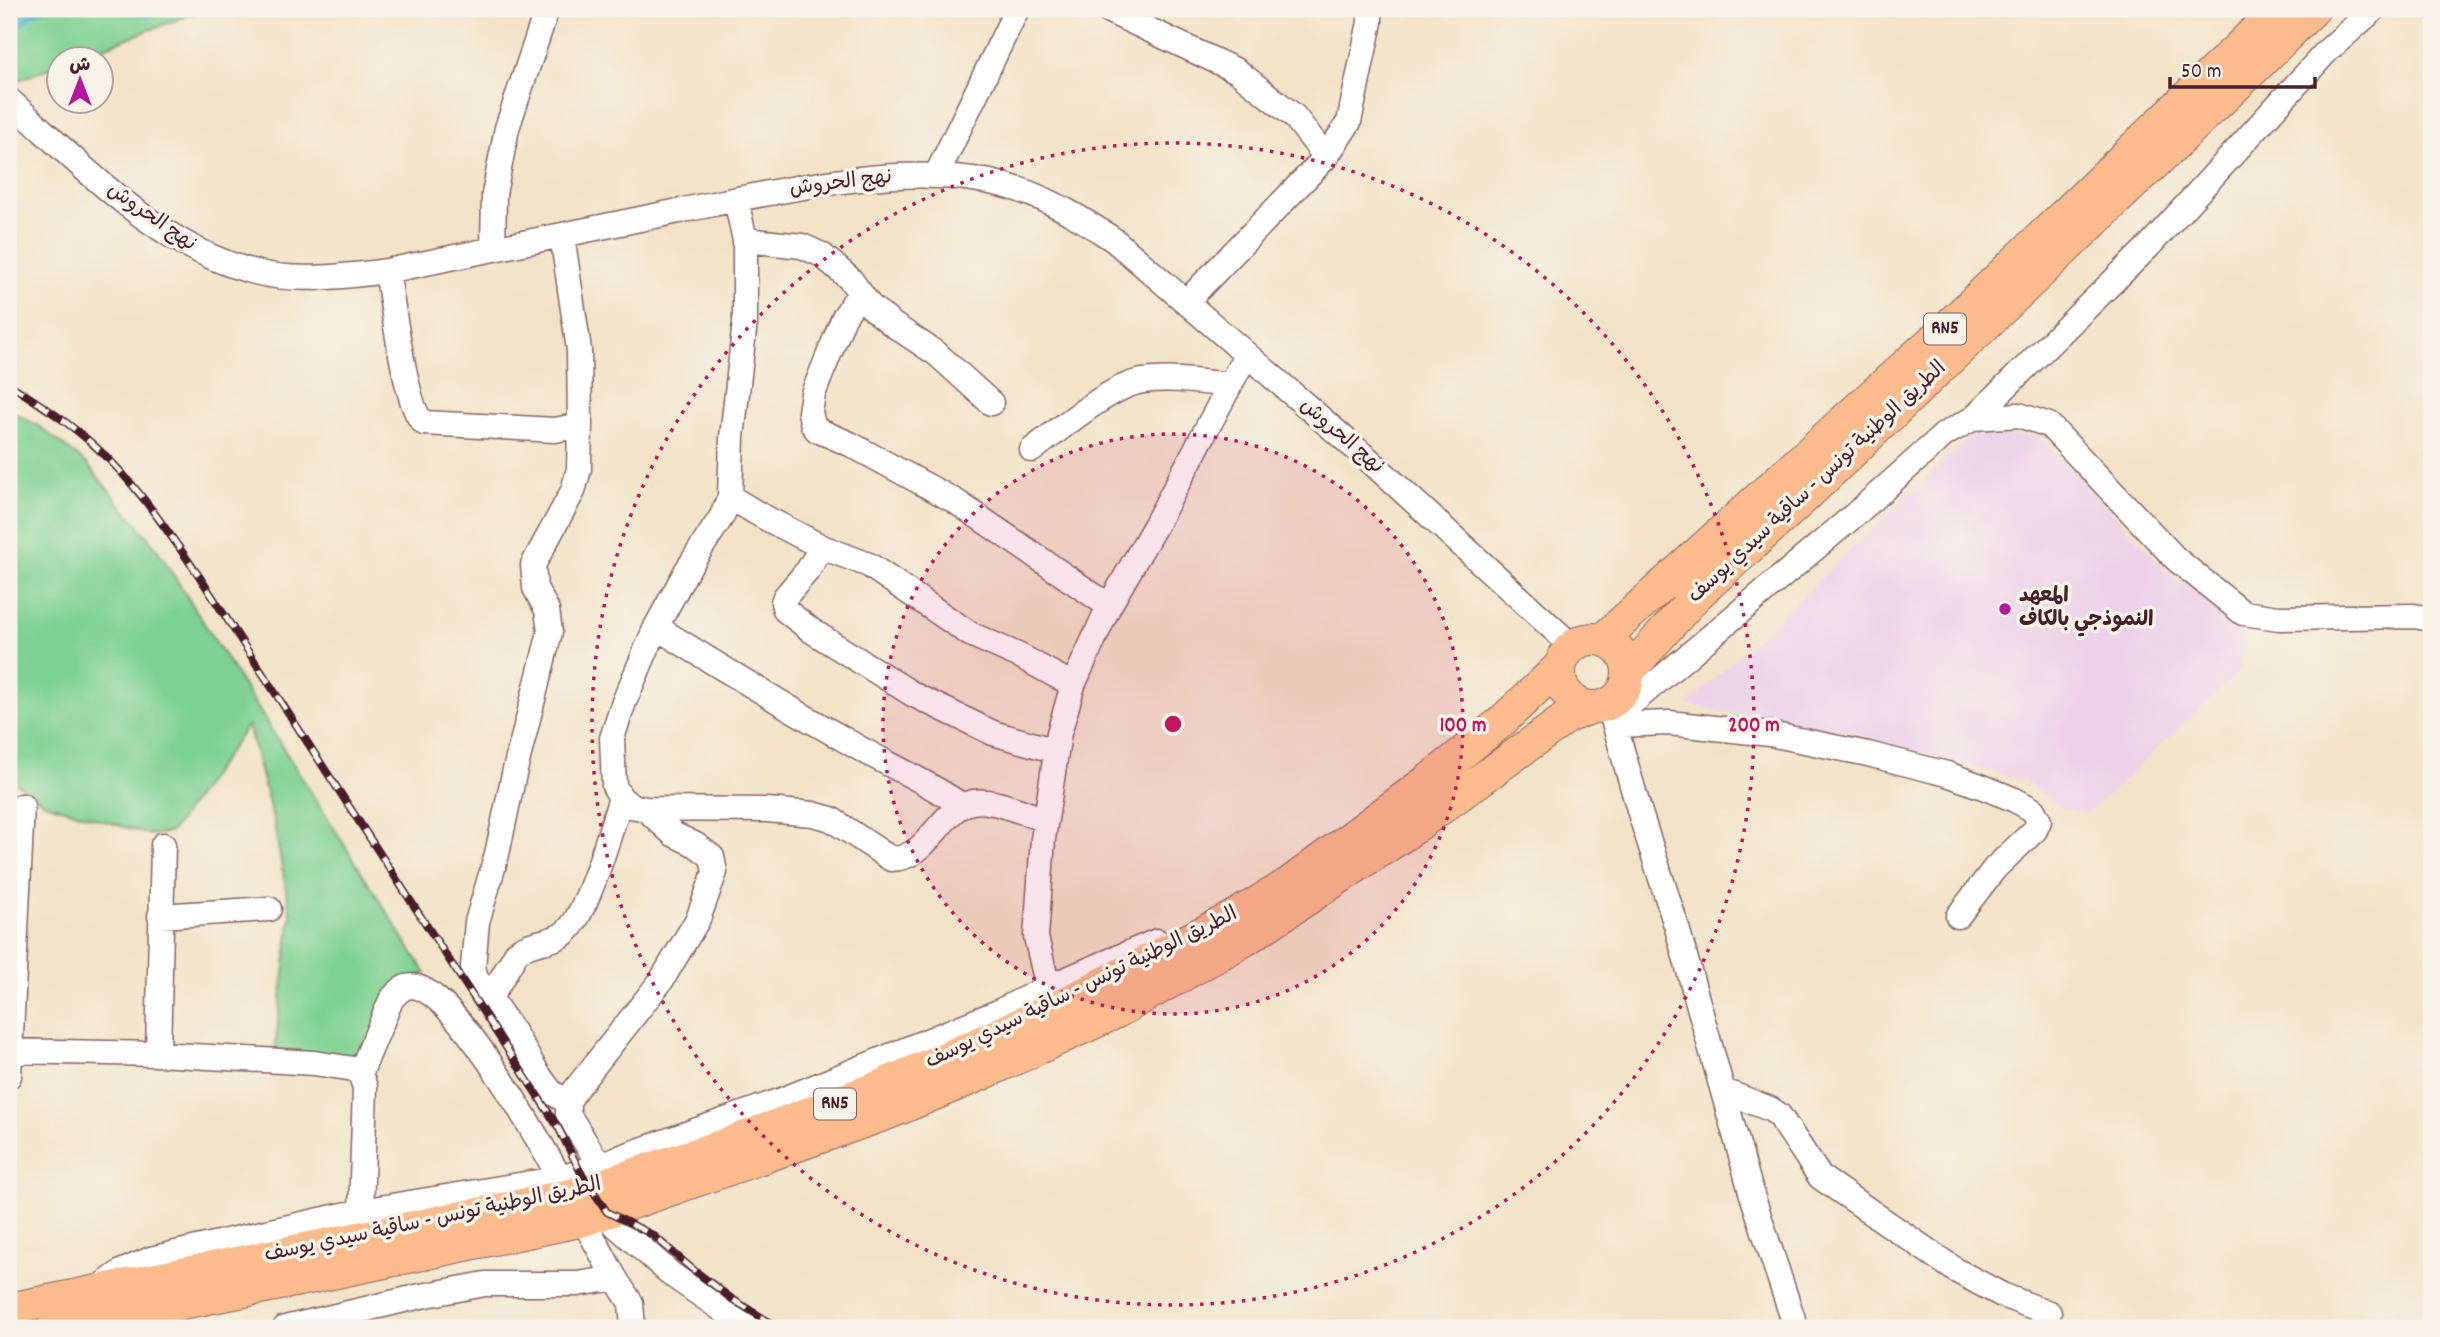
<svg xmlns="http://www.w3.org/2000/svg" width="2440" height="1337" font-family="Dekko,'Playpen Sans Arabic',sans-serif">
  <rect width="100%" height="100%" fill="#f7f3e8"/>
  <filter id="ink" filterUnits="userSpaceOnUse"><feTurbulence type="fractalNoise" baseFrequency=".0143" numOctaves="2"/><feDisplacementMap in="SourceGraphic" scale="14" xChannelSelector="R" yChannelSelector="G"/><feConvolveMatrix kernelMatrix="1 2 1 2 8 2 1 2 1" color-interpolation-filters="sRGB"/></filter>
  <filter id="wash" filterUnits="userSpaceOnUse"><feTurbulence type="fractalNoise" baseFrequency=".00686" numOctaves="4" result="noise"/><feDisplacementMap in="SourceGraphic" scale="28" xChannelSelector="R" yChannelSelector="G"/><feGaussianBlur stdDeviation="1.57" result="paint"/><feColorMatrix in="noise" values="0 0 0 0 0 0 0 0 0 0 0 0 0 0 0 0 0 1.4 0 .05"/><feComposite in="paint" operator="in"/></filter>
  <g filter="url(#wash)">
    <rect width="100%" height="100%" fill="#f2e3c8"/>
    <path fill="#edd1e9" d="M 1971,435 L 2039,436 L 2181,585 L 2192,574 L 2244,633 L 2239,672 L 2087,814 L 2064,809 L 2024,781 L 1839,730 L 1687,705 Z"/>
    <path fill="#7ed193" stroke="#64785f" stroke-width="2" d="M 9,9 L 205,9 L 72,59 L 60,60 L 59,64 L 18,80 L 9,72 Z
      M 9,410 L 40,427 L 87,464 L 155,546 L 426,974 L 407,979 L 376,1064 L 275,1049 L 291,916 L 274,823 L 248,725 L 171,832 L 151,835 L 45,803 L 9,778 Z"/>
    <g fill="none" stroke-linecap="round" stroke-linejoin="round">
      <path stroke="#54b3d3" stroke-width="6" d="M 136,9 L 149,15 L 159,9
        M 9,35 L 31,14 L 43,9"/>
    </g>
  </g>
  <g filter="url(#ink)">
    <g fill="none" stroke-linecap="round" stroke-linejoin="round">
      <g stroke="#856462" stroke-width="27">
        <path id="minor" d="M 1105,9 L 1237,71 L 1294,116 L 1326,157
          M 9,100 C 81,164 158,248 255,272 C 297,283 345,276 387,271 C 483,251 578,232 674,212 C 769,193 894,162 990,182 C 1036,191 1075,214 1114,240 L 1369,460 L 1572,646
          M 936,176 L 1017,9
          M 736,200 L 745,240 L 745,322 L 732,437 L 730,497 L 722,516 L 687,570 L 656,627 L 624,702 L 612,738 L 614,786 L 621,798 L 631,806 L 646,809 L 767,810 L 813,814 L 831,819 L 891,859 C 930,859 940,807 973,802 C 992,798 1026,814 1046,820
          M 562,235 L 579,350 L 580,425 L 579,469 L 573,491 L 533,565 L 535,588 L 547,610 L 550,632 L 514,774 L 497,854 L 477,922 L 473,967 L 476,978 L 514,1033 L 538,1074 L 551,1092 L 568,1102
          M 745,240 L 802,246 L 822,255 L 850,279 L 870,306 L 892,324 L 937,354 L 991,403
          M 493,249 L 494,194 L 507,128 L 547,9
          M 387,271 C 392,298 406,411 424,423 L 555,430 L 580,425
          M 859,294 L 844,317 L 813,394 L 810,412 L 813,425 L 817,430 L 850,444 L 955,501 L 1109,606
          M 1186,302 L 1326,157 L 1349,122 L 1370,22 L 1370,9
          M 1974,418 L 2149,246 L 2327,51 L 2374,9
          M 1032,450 C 1059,430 1111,385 1143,381 C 1172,377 1202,382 1230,385
          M 730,497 L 760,515 L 822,547 L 869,565 L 970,634 L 1020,656 L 1073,685
          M 822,547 L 808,570 L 785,597 L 783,602 L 785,610 L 812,631 L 914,695 L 993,733 L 1056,751
          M 656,627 C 723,669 790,709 859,748 C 893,767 929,783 961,805
          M 1605,707 L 1613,719 L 1640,813 L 1677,928 L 1752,1195 L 1796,1328
          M 1613,719 L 1858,512 L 1945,434 L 1974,418 L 2019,415 L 2049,425 L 2176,559 L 2243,613 L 2279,618 L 2414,616 L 2431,619
          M 1615,725 L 1669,723 L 1770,734 L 1868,754 L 1947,774 L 1983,787 L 2015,800 L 2033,810 L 2039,821 L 2035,830 L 1995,868 L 1958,916
          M 160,916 L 269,909
          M 1048,987 L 1036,937 L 1043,839 L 1059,733 L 1073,685 L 1109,606 L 1156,524 L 1246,355
          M 490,998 L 517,952 C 532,940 554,944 567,931 C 588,912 611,828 621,798
          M 9,1051 L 158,1054 L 314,1063 L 354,1069 L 360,1074 L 365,1087 L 361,1211
          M 158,1054 L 163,845
          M 9,1076 L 22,806
          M 1724,1091 L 1770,1109 L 1779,1115 L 1820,1177 L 1957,1271 L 2002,1295 L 2049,1313
          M 606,1176 L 568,1114 L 568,1102 L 575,1090 L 661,981 L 698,919 L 715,872 L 712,857 L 696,845 L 673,834 L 646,809
          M 602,1213 L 672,1275 L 749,1328
          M 615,1278 L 631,1303 L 633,1328
          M 98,1289 L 121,1272 L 151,1259 L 244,1237 L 361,1211 L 562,1178 L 782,1100 L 998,1012 L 1048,987 L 1157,941
          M 285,1328 L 421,1296 L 485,1284 L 578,1284 L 615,1278 C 584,1223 472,1002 417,987 C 405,984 398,991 391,1000 L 360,1074"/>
      </g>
      <g stroke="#856462" stroke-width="34">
        <path id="major" d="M1560 673a34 34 0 1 1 68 0a34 34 0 1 1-68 0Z
          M 1603,639 L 1945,329 L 2278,9
          M 1629,671 L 1695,597 L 1803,499 L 2254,69 L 2314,9
          M 9,1309 L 571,1195 L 727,1144 L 876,1088 L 975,1045 L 1065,1003 L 1233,917 L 1288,884 L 1431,778 L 1501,722 L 1560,666
          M 53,1328 L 280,1284 L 584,1220 L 889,1113 L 982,1074 L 1117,1012 L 1245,940 L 1404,835 L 1569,716 L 1593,707"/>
      </g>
      <use href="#minor" stroke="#fff" stroke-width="24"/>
      <use href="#major" stroke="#fbbb8d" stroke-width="32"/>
      <g stroke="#4a1f2b" stroke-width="8">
        <path id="rail" d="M 9,384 C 40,404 70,423 97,448 C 137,484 168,532 199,576 L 558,1127 L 580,1171 L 607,1212 L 653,1235 L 691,1268 L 732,1299 L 779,1328"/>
      </g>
      <use href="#rail" stroke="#f7f3e8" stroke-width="5" stroke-dasharray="16" stroke-linecap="butt"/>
    </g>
  </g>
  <circle cx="1173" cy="724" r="290" fill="#c2185b" fill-opacity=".12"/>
  <g fill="none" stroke="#c2185b" stroke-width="3.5" stroke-dasharray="3.5 7">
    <circle cx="1173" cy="724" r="290"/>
    <circle cx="1173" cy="724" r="581"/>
  </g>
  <circle fill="#b5179e" stroke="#f7f3e8" stroke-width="2.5" cx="2005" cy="609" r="7"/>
  <g text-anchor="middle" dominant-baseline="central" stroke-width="7" stroke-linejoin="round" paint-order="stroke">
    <g fill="#f7f3e8" stroke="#7e5f64" stroke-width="2">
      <rect x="1924" y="313.5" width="42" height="31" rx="5"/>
      <rect x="814" y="1088.5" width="42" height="31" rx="5"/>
    </g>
    <g font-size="19" font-weight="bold" fill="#4a1f2b">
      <text x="1945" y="329">RN5</text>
      <text x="835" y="1104">RN5</text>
    </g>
    <g font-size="21" fill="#4a1f2b" stroke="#f7f3e8">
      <text transform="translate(841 184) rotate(-7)">نهج الحروش</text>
      <text transform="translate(151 218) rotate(35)">نهج الحروش</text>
      <text transform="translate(1341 437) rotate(41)">نهج الحروش</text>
      <text transform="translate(1818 483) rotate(-43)">الطريق الوطنية تونس - ساقية سيدي يوسف</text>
      <text transform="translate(1082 989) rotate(-26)">الطريق الوطنية تونس - ساقية سيدي يوسف</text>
      <text transform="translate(433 1221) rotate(-12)">الطريق الوطنية تونس - ساقية سيدي يوسف</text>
    </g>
    <g font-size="21" font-weight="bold" fill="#4a1f2b" stroke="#f7f3e8" text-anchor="start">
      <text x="2019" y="597">المعهد<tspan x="2019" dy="24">النموذجي بالكاف</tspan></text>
    </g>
  </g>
  <circle cx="1173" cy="724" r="10" fill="#c2185b" stroke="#f7f3e8" stroke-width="3.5"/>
  <g font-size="21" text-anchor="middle" font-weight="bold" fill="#c2185b" stroke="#f7f3e8" stroke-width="7" stroke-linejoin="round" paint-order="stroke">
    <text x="1463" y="731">100 m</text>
    <text x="1754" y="731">200 m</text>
  </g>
  <rect width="2440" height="1337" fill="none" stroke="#f7f3e8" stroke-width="35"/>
  <g transform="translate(80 80)"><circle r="33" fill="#f7f3e8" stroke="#b29e9c" stroke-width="2"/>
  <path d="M0-5L12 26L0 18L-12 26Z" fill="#b5179e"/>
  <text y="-10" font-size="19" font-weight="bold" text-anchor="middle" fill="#4a1f2b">ش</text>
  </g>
  <path d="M2170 77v10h145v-10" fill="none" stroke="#4a1f2b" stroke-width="3.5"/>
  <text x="2181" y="77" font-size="21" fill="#4a1f2b" stroke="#f7f3e8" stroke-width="5" paint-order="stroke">50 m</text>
</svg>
